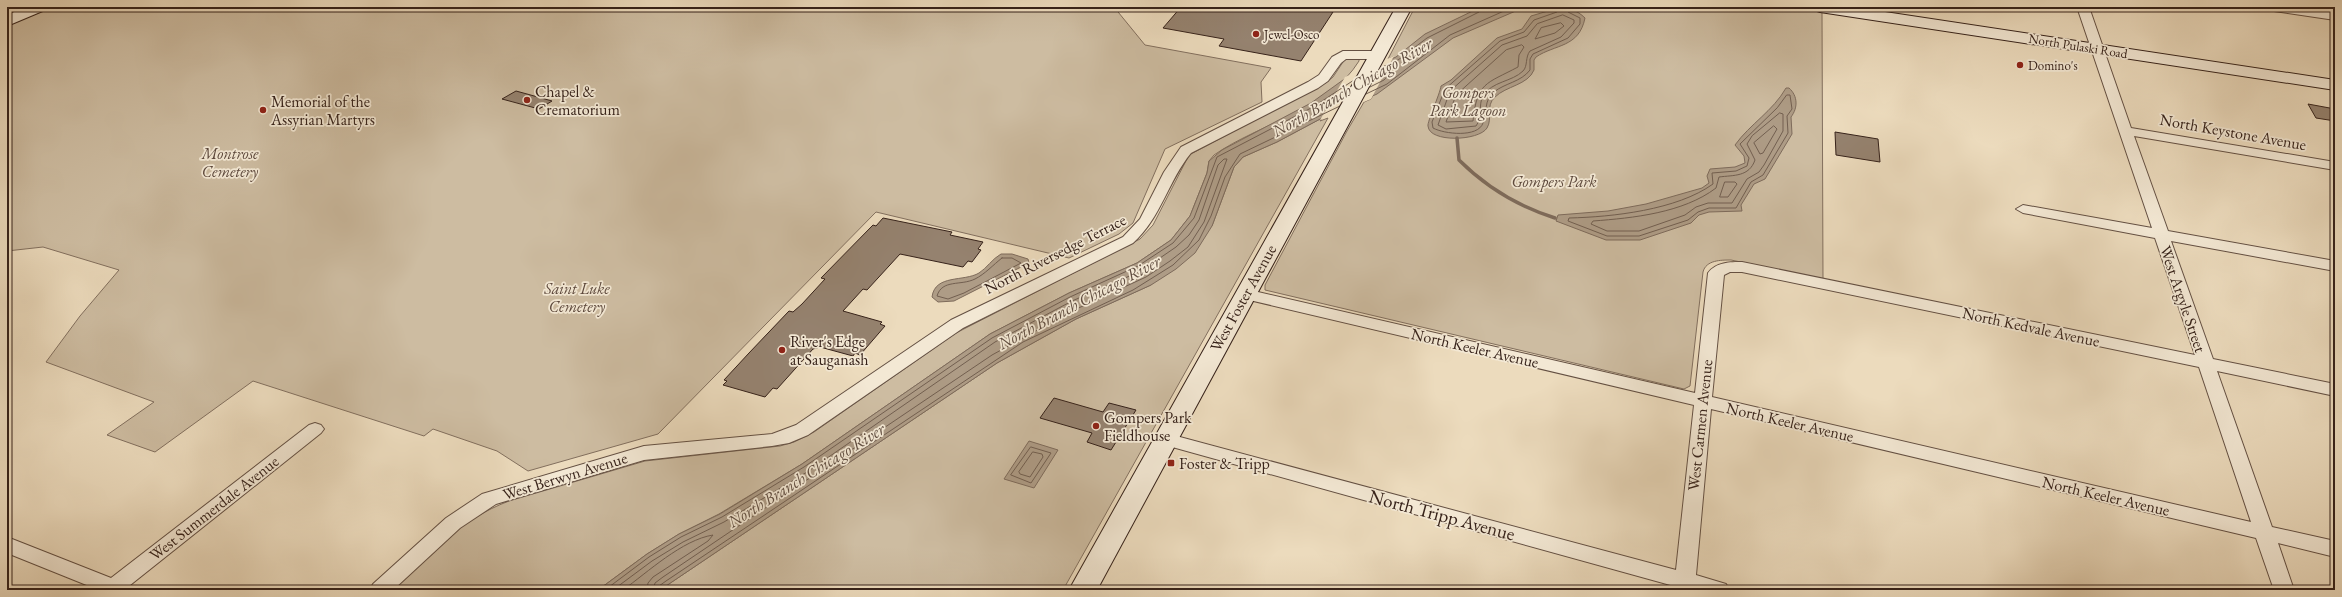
<svg xmlns="http://www.w3.org/2000/svg" width="2342" height="597" font-family="'EB Garamond',serif">
  <rect width="100%" height="100%" fill="#ecdbbd"/>
  <filter id="stains"><feTurbulence type="fractalNoise" baseFrequency=".005" numOctaves="4"/><feColorMatrix values="0 0 0 0 .2 0 0 0 0 .09 0 0 0 0 .02 0 0 0 .5 -.17"/></filter>
  <radialGradient id="worn" r=".72"><stop offset=".6" stop-color="#630" stop-opacity="0"/><stop offset="1" stop-color="#630" stop-opacity=".3"/></radialGradient>
  <path fill="#cdbca1" stroke="#826f5e" d="M 47,7 L 1114,7 L 1145,45 L 1271,68 L 1261,82 L 1262,102 L 1165,149 L 1133,223 L 1119,234 L 1069,258 L 876,212 L 658,434 L 528,471 L 497,451 L 433,429 L 424,436 L 253,381 L 155,452 L 107,435 L 154,402 L 46,362 L 80,316 L 119,270 L 43,247 L 7,251 L 7,24 Z
    M 1415,7 L 1788,7 L 1822,12 L 1823,279 L 1731,260 C 1721,260 1706,260 1703,272 L 1690,386 L 1684,389 L 1265,290 L 1265,285 L 1347,131 L 1364,102 L 1371,99 L 1393,57 L 1388,59 Z
    M 1345,59 L 1359,59 L 1359,61 C 1329,110 1260,123 1214,155 L 1209,161 L 1207,173 L 1190,216 L 1171,240 L 1137,263 L 1069,293 L 990,334 L 802,464 L 719,514 L 679,534 L 647,554 L 598,590 L 391,590 C 429,554 459,520 509,501 L 645,461 L 780,446 L 794,442 L 814,432 L 956,333 L 1140,239 L 1153,225 L 1189,155 L 1327,82 L 1333,77 Z
    M 1322,118 L 1320,121 L 1328,118 L 1063,590 L 660,590 L 997,363 L 1076,319 L 1151,285 L 1212,226 L 1234,167 L 1243,157 L 1277,142 Z"/>
  <path fill="#ae9c86" stroke="#7e6b5b" d="M 1481,7 L 1525,7 L 1453,38 L 1377,94 L 1322,118 L 1277,142 L 1243,157 L 1234,167 L 1212,226 L 1195,253 L 1176,269 L 1151,285 L 1076,319 L 997,363 L 660,590 L 598,590 L 647,554 L 679,534 L 720,514 L 802,464 L 990,334 L 1069,293 L 1137,263 L 1171,240 L 1190,216 L 1207,173 L 1209,161 L 1222,150 L 1311,103 L 1343,80 L 1396,57 L 1425,34 Z
    M 1558,8 C 1569,8 1577,10 1585,18 C 1579,48 1555,44 1536,57 L 1534,60 L 1534,70 C 1528,85 1506,86 1495,97 C 1485,106 1493,118 1487,128 C 1479,141 1429,143 1428,126 C 1427,122 1440,94 1441,86 L 1451,80 L 1497,38 L 1522,29 L 1531,16 Z
    M 1786,88 L 1789,88 C 1798,96 1798,108 1791,117 L 1792,134 L 1765,179 L 1754,184 L 1741,205 L 1742,211 L 1709,212 L 1699,215 L 1691,223 L 1640,240 L 1606,240 L 1556,221 L 1558,215 L 1608,211 L 1646,204 L 1702,188 L 1709,183 L 1707,176 L 1710,169 L 1735,167 L 1745,163 L 1744,156 L 1735,145 C 1750,124 1773,111 1786,88 Z
    M 1001,254 L 1012,254 L 1028,259 L 1029,263 L 954,301 L 938,302 L 932,297 C 935,274 964,282 979,273 C 987,268 992,259 1001,254 Z
    M 1029,441 L 1058,450 L 1034,488 L 1004,479 Z"/>
  <path fill="#ecdbbd" d="M 1394,56 L 1371,99 L 1320,120 L 1345,77 Z"/>
  <g fill="none" stroke-linecap="round" stroke-linejoin="round">
    <path stroke="#725f50" stroke-width="1" d="M 1560,7 L 1557,12 L 1534,20 L 1524,32 L 1500,41 L 1445,89 L 1432,122 L 1433,128 C 1444,134 1478,138 1483,123 C 1488,112 1483,101 1494,92 C 1505,83 1521,82 1530,70 L 1530,59 L 1533,54 L 1568,38 L 1580,24 L 1580,18 L 1568,12 L 1566,7
      M 1563,15 L 1574,20 L 1574,23 L 1561,37 L 1530,51 C 1525,57 1528,66 1523,71 C 1512,82 1492,81 1483,96 C 1478,105 1483,117 1476,126 L 1446,129 L 1438,125 L 1450,91 L 1502,45 L 1527,36 L 1537,24 Z
      M 1561,23 L 1564,26 L 1555,33 L 1535,39 L 1541,28 Z
      M 1522,45 L 1524,47 L 1519,55 L 1518,67 C 1486,84 1477,82 1473,121 L 1446,122 L 1456,95 L 1506,50 Z
      M 1380,68 L 1398,60 L 1427,38 L 1479,12 L 1481,7
      M 1370,87 L 1384,80 L 1392,71 L 1389,69 L 1376,75
      M 1366,94 L 1387,84 L 1450,35 L 1513,7
      M 1787,95 L 1790,95 L 1792,109 L 1787,116 L 1788,133 L 1763,175 L 1751,182 L 1736,208 L 1709,208 L 1698,212 L 1688,220 L 1639,236 L 1607,236 L 1568,221 L 1569,218 C 1612,217 1677,210 1713,184 L 1712,173 L 1736,171 L 1747,166 L 1749,158 L 1740,144 L 1777,108 Z
      M 1780,113 L 1783,114 L 1783,131 L 1764,165 L 1759,172 L 1747,179 L 1732,203 L 1708,203 L 1696,207 L 1685,215 L 1639,231 L 1607,231 L 1591,224 L 1593,221 C 1633,218 1683,213 1716,188 L 1719,177 C 1734,175 1749,177 1755,160 L 1747,144 L 1752,136 Z
      M 1774,126 L 1777,129 L 1763,153 L 1760,154 L 1754,143 Z
      M 1725,182 L 1735,182 L 1737,184 L 1728,197 L 1720,197 Z
      M 1002,258 L 1012,258 L 1021,263 L 964,293 L 948,299 L 937,296 C 942,279 961,286 975,279 C 985,274 993,265 1002,258 Z
      M 1031,447 L 1051,453 L 1031,483 L 1011,475 Z
      M 1033,452 L 1042,454 L 1043,457 L 1030,477 L 1020,474 L 1019,472 Z
      M 605,590 L 649,557 L 681,537 L 722,517 L 804,467 L 992,338 L 1070,297 L 1138,266 L 1173,243 L 1194,218 L 1217,157 L 1313,107 L 1354,80
      M 613,590 L 652,561 L 683,542 L 724,522 L 807,472 L 995,342 L 1072,301 L 1141,271 L 1176,247 L 1189,235 L 1199,220 L 1218,165 L 1224,159 L 1227,159 L 1204,222 L 1188,247 L 1170,261 L 1146,277 L 1072,311 L 992,355 L 663,577 L 655,583 L 653,590
      M 623,590 C 648,572 682,540 713,535 L 708,541 L 653,577 L 648,583 L 647,590
      M 658,590 L 659,586 L 666,581 L 1023,342 L 1133,290 L 1173,265 L 1199,240 L 1211,216 L 1225,177 L 1240,154 L 1340,106"/>
    <path stroke="#7e6b5b" stroke-width="3.5" d="M 1457,138 L 1459,160 C 1487,188 1517,206 1555,218"/>
  </g>
  <path fill="#95826f" stroke="#36221a" d="M 1181,7 L 1303,7 L 1333,12 L 1301,61 L 1219,46 L 1224,39 L 1163,28 Z
    M 516,91 L 527,94 L 552,101 L 539,109 L 502,99 Z
    M 2308,104 L 2335,109 L 2335,121 L 2316,118 Z
    M 1835,132 L 1878,139 L 1880,162 L 1836,155 Z
    M 883,218 L 952,232 L 950,235 L 983,242 L 978,249 L 981,250 L 972,262 L 968,261 L 963,267 L 900,254 L 867,290 L 863,289 L 843,311 L 882,322 L 880,324 L 885,326 L 860,355 L 855,353 L 853,356 L 820,347 L 813,349 L 777,389 L 773,388 L 765,397 L 723,385 L 727,381 L 724,380 L 749,353 L 789,311 L 793,312 L 802,304 L 825,279 L 821,278 L 873,225 L 876,226 Z
    M 1054,398 L 1103,412 L 1109,403 L 1136,410 L 1111,450 L 1087,442 L 1092,433 L 1040,418 Z"/>
  <g fill="none" stroke-linecap="round" stroke-linejoin="round">
    <g stroke="#645043" stroke-width="2">
      <path id="street" d="M 2077,7 L 2089,7 L 2131,128 L 2335,162 L 2335,170 L 2134,136 L 2168,231 L 2335,261 L 2335,271 L 2171,241 L 2213,359 L 2335,384 L 2335,396 L 2217,371 L 2272,527 L 2335,541 L 2335,557 L 2278,543 L 2294,590 L 2274,590 L 2256,538 L 1711,409 L 1696,575 L 1726,584 L 1729,590 L 1674,590 L 1674,586 L 1165,445 L 1159,444 L 1156,439 L 1159,434 L 1165,433 L 1676,570 L 1694,405 L 1245,299 L 1239,298 L 1237,294 L 1239,290 L 1245,289 L 1695,393 L 1708,273 C 1716,262 1730,262 1742,262 L 2195,355 L 2155,238 L 2023,213 L 2016,209 L 2023,205 L 2152,228 ZM 1730,272 L 1742,272 L 2199,367 L 2251,522 L 1712,397 L 1724,275 Z
        M 2261,7 L 2293,7 L 2335,12 L 2335,20 L 2267,10 Z
        M 1343,51 L 1377,51 L 1383,55 L 1377,59 L 1346,59 L 1341,63 L 1328,81 L 1318,88 L 1191,153 C 1168,181 1161,218 1133,243 L 963,328 L 808,435 L 789,443 L 772,446 L 644,460 L 496,504 L 460,528 L 393,590 L 370,590 L 373,584 L 446,518 L 482,494 L 644,446 L 772,434 L 796,425 L 951,320 L 1123,237 L 1140,219 L 1164,172 L 1181,147 L 1308,82 L 1319,75 L 1332,57 Z
        M 315,423 L 321,425 L 324,429 L 321,433 L 129,586 L 131,590 L 99,590 L 7,553 L 7,537 L 111,578 L 309,425 Z"/>
    </g>
    <g stroke="#36221a" stroke-width="2">
      <path id="secondary" d="M 26,7 L 47,7 L 45,10 L 7,26 L 7,15 Z
        M 1396,7 L 1412,7 L 1097,590 L 1069,590 Z
        M 1812,7 L 1852,7 L 2335,80 L 2335,90 L 1820,12 L 1814,10 Z"/>
    </g>
    <use href="#street" fill="#f3e8d4" fill-rule="evenodd"/>
    <use href="#secondary" fill="#f3e8d4" fill-rule="evenodd"/>
  </g>
  <g fill="#8f2418" stroke="#f3e8d4" stroke-width="1.5">
    <circle cx="1256" cy="34" r="4"/>
    <circle cx="2020" cy="65" r="4"/>
    <circle cx="527" cy="100" r="4"/>
    <circle cx="263" cy="110" r="4"/>
    <circle cx="782" cy="350" r="4"/>
    <circle cx="1096" cy="426" r="4"/>
    <rect x="1167" y="459" width="8" height="8" rx="2"/>
  </g>
  <g text-anchor="middle" dominant-baseline="central" stroke-width="3.5" stroke-linejoin="round" paint-order="stroke">
    <g font-size="13" fill="#36221a" stroke="#f3e8d4" text-anchor="start">
      <text x="1264" y="34">Jewel-Osco</text>
      <text x="2028" y="65">Domino's</text>
    </g>
    <g font-size="13" fill="#36221a" stroke="#f3e8d4">
      <text transform="translate(2078 46) rotate(9)">North Pulaski Road</text>
    </g>
    <g font-size="16" fill="#36221a" stroke="#f3e8d4" text-anchor="start">
      <text x="535" y="91">Chapel &amp;<tspan x="535" dy="18">Crematorium</tspan></text>
      <text x="271" y="101">Memorial of the<tspan x="271" dy="18">Assyrian Martyrs</tspan></text>
      <text x="790" y="341">River's Edge<tspan x="790" dy="18">at Sauganash</tspan></text>
      <text x="1104" y="417">Gompers Park<tspan x="1104" dy="18">Fieldhouse</tspan></text>
      <text x="1179" y="463">Foster &amp; Tripp</text>
    </g>
    <g font-size="16" font-style="italic" fill="#5c483c" stroke="#f3e8d4">
      <text x="1468" y="92">Gompers<tspan x="1468" dy="18">Park Lagoon</tspan></text>
      <text x="230" y="153">Montrose<tspan x="230" dy="18">Cemetery</tspan></text>
      <text x="1554" y="181">Gompers Park</text>
      <text x="577" y="288">Saint Luke<tspan x="577" dy="18">Cemetery</tspan></text>
    </g>
    <g font-size="16" fill="#36221a" stroke="#f3e8d4">
      <text transform="translate(2233 132) rotate(10)">North Keystone Avenue</text>
      <text transform="translate(1055 254) rotate(-27)">North Riversedge Terrace</text>
      <text transform="translate(1243 298) rotate(-61)">West Foster Avenue</text>
      <text transform="translate(2183 299) rotate(71)">West Argyle Street</text>
      <text transform="translate(2031 327) rotate(12)">North Kedvale Avenue</text>
      <text transform="translate(1475 348) rotate(13)">North Keeler Avenue</text>
      <text transform="translate(1790 422) rotate(13)">North Keeler Avenue</text>
      <text transform="translate(1700 425) rotate(-84)">West Carmen Avenue</text>
      <text transform="translate(565 476) rotate(-17)">West Berwyn Avenue</text>
      <text transform="translate(2106 496) rotate(13)">North Keeler Avenue</text>
      <text transform="translate(214 508) rotate(-38)">West Summerdale Avenue</text>
    </g>
    <g font-size="17" font-style="italic" fill="#604d40" stroke="#f3e8d4">
      <text transform="translate(1352 87) rotate(-30)">North Branch Chicago River</text>
      <text transform="translate(1079 302) rotate(-28)">North Branch Chicago River</text>
      <text transform="translate(806 475) rotate(-32)">North Branch Chicago River</text>
    </g>
    <g font-size="19" fill="#36221a" stroke="#f3e8d4">
      <text transform="translate(1442 515) rotate(15)">North Tripp Avenue</text>
    </g>
  </g>
  <rect width="2342" height="597" fill="none" stroke="#ecdbbd" stroke-width="24"/>
  <rect x="8" y="8" width="2326" height="581" fill="none" stroke="#36221a" stroke-width="2"/>
  <rect x="12" y="12" width="2318" height="573" fill="none" stroke="#36221a"/>
  <rect width="100%" height="100%" filter="url(#stains)"/>
  <rect width="100%" height="100%" fill="url(#worn)"/>
</svg>
